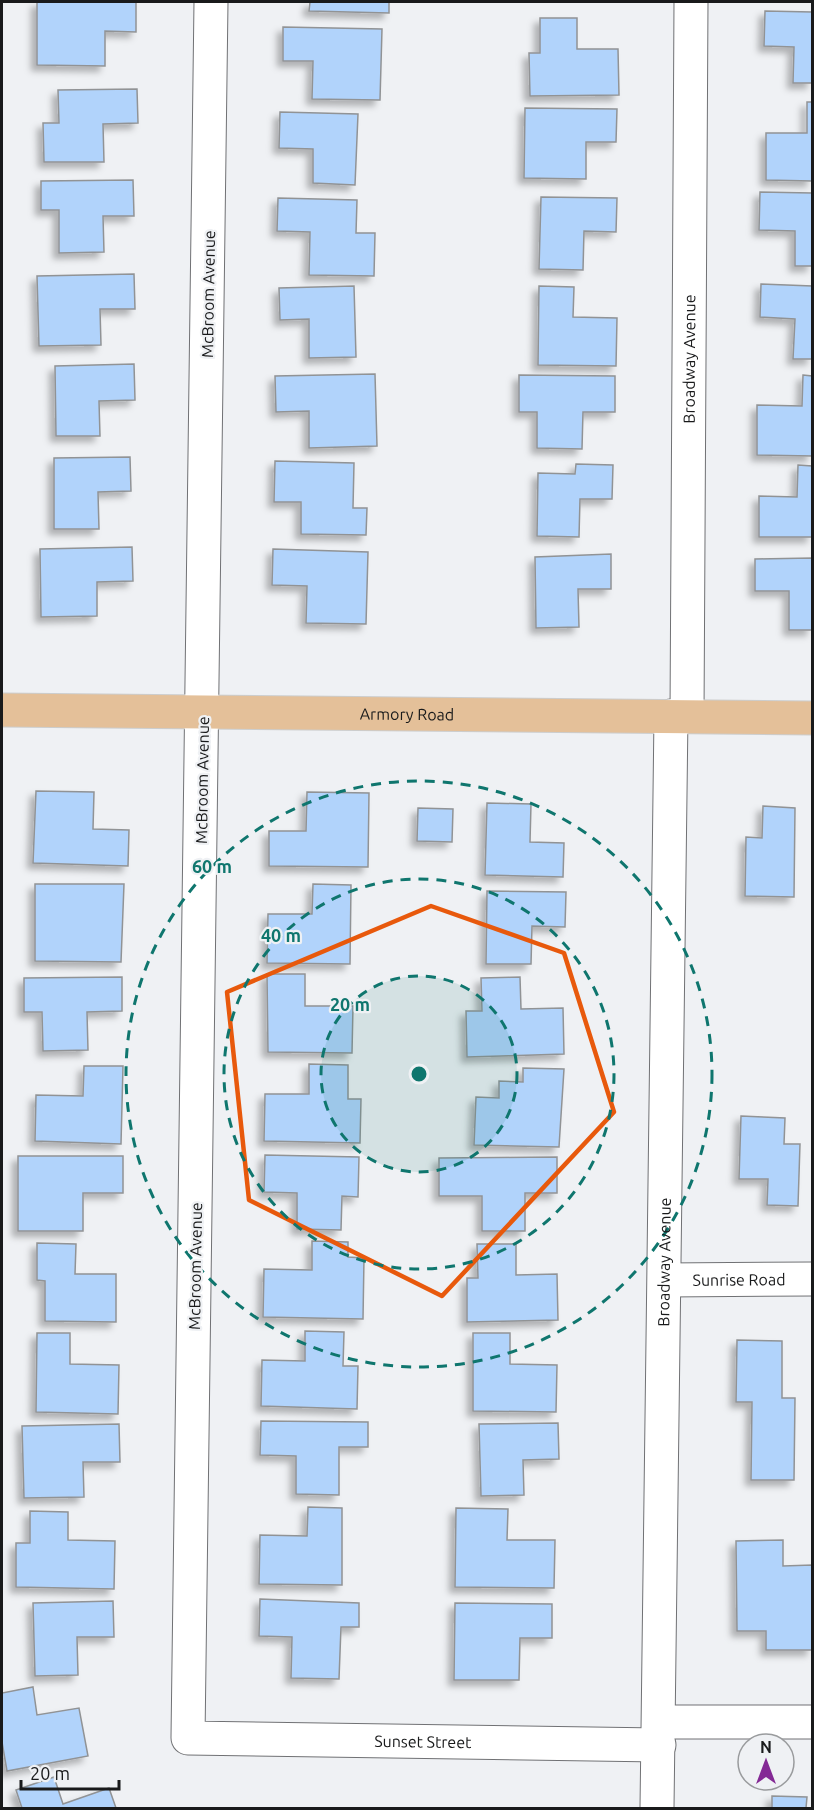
<svg xmlns="http://www.w3.org/2000/svg" width="814" height="1810" font-family="Ubuntu,sans-serif">
  <defs>
    <filter id="shadow"><feDropShadow dx="-5.5" dy="5.5" stdDeviation="3" flood-color="#0004"/></filter>
  </defs>
  <rect width="100%" height="100%" fill="#eff1f4"/>
  <path fill="#b1d3fb" stroke="#919395" stroke-width="1.5" filter="url(#shadow)" d="M 37,2 L 136,2 L 136,32 L 105,31 L 105,66 L 37,65 Z
    M 310,2 L 389,2 L 389,13 L 309,11 Z
    M 765,11 L 812,12 L 812,83 L 793,83 L 794,47 L 764,46 Z
    M 540,18 L 577,18 L 577,49 L 618,49 L 619,95 L 530,96 L 529,53 L 540,53 Z
    M 283,27 L 382,29 L 380,100 L 312,99 L 313,61 L 283,61 Z
    M 137,89 L 138,123 L 103,124 L 104,162 L 44,162 L 43,123 L 59,123 L 58,90 Z
    M 807,102 L 812,102 L 812,181 L 766,180 L 766,133 L 807,133 Z
    M 525,108 L 617,109 L 616,142 L 586,142 L 586,179 L 524,178 Z
    M 280,112 L 358,114 L 355,185 L 313,183 L 313,149 L 279,148 Z
    M 133,180 L 134,216 L 103,216 L 104,252 L 59,253 L 59,210 L 41,210 L 41,181 Z
    M 760,192 L 812,193 L 812,266 L 795,266 L 795,231 L 759,230 Z
    M 541,197 L 617,198 L 616,232 L 584,231 L 583,270 L 539,269 Z
    M 278,198 L 357,200 L 356,233 L 375,233 L 374,276 L 309,275 L 310,232 L 277,231 Z
    M 134,274 L 135,309 L 100,309 L 101,345 L 39,346 L 37,276 Z
    M 761,284 L 812,286 L 812,359 L 793,359 L 795,319 L 760,317 Z
    M 354,286 L 356,357 L 309,358 L 309,319 L 280,320 L 279,288 Z
    M 539,286 L 574,287 L 573,317 L 617,318 L 616,366 L 538,365 Z
    M 134,364 L 135,400 L 99,401 L 100,436 L 56,436 L 55,366 Z
    M 375,374 L 377,446 L 309,448 L 309,411 L 276,412 L 275,376 Z
    M 519,375 L 615,376 L 615,412 L 583,412 L 582,449 L 537,448 L 537,412 L 519,412 Z
    M 803,375 L 812,376 L 812,456 L 757,455 L 757,405 L 802,406 Z
    M 130,457 L 131,491 L 98,492 L 99,529 L 54,529 L 54,458 Z
    M 275,461 L 354,463 L 353,508 L 367,508 L 366,535 L 301,534 L 301,502 L 274,502 Z
    M 576,464 L 613,465 L 612,499 L 580,499 L 579,537 L 537,536 L 538,473 L 575,474 Z
    M 798,465 L 812,466 L 812,537 L 759,537 L 759,496 L 797,497 Z
    M 132,547 L 133,581 L 97,582 L 97,616 L 41,617 L 40,549 Z
    M 273,549 L 368,552 L 366,624 L 306,623 L 307,586 L 272,585 Z
    M 611,554 L 611,589 L 578,589 L 579,627 L 536,628 L 535,557 Z
    M 812,558 L 812,630 L 789,630 L 789,591 L 755,591 L 755,559 Z
    M 36,791 L 94,792 L 93,829 L 129,830 L 128,866 L 33,863 Z
    M 307,792 L 369,793 L 368,867 L 269,866 L 269,831 L 306,831 Z
    M 487,803 L 531,804 L 530,842 L 564,843 L 563,877 L 485,875 Z
    M 763,806 L 795,808 L 794,897 L 745,896 L 746,837 L 762,838 Z
    M 418,808 L 453,809 L 452,842 L 417,841 Z
    M 35,884 L 124,884 L 121,962 L 35,961 Z
    M 313,884 L 351,885 L 350,964 L 267,963 L 268,914 L 312,914 Z
    M 487,891 L 566,892 L 565,927 L 532,926 L 531,964 L 486,964 Z
    M 267,974 L 305,974 L 305,1006 L 353,1006 L 352,1053 L 268,1052 Z
    M 122,977 L 122,1011 L 87,1012 L 88,1050 L 43,1051 L 42,1012 L 24,1012 L 24,978 Z
    M 520,977 L 521,1009 L 563,1008 L 564,1054 L 467,1057 L 466,1011 L 482,1011 L 481,978 Z
    M 309,1064 L 348,1065 L 348,1099 L 361,1099 L 360,1143 L 264,1141 L 265,1094 L 309,1094 Z
    M 84,1066 L 123,1066 L 121,1144 L 35,1141 L 36,1095 L 83,1096 Z
    M 523,1068 L 564,1069 L 559,1147 L 474,1145 L 476,1097 L 499,1098 L 499,1081 L 523,1082 Z
    M 741,1116 L 785,1118 L 784,1144 L 800,1144 L 798,1206 L 767,1205 L 768,1179 L 739,1179 Z
    M 265,1155 L 359,1157 L 358,1197 L 342,1196 L 341,1230 L 297,1229 L 297,1193 L 264,1192 Z
    M 18,1156 L 123,1156 L 123,1193 L 83,1193 L 83,1231 L 18,1231 Z
    M 557,1157 L 557,1193 L 525,1193 L 525,1231 L 482,1231 L 482,1196 L 439,1196 L 439,1158 Z
    M 312,1241 L 348,1242 L 348,1257 L 364,1258 L 363,1319 L 263,1317 L 264,1269 L 312,1270 Z
    M 37,1243 L 76,1244 L 75,1274 L 116,1274 L 116,1322 L 45,1321 L 45,1281 L 37,1280 Z
    M 477,1244 L 516,1244 L 516,1275 L 557,1274 L 558,1320 L 467,1322 L 467,1278 L 478,1278 Z
    M 305,1331 L 344,1332 L 343,1366 L 358,1366 L 357,1409 L 261,1406 L 262,1360 L 305,1361 Z
    M 37,1333 L 70,1333 L 70,1364 L 119,1365 L 118,1414 L 36,1412 Z
    M 473,1333 L 510,1333 L 510,1364 L 557,1365 L 556,1412 L 473,1411 Z
    M 737,1340 L 782,1341 L 782,1398 L 795,1398 L 794,1480 L 751,1480 L 752,1402 L 736,1402 Z
    M 261,1421 L 368,1422 L 368,1447 L 339,1447 L 339,1495 L 296,1494 L 296,1456 L 260,1455 Z
    M 558,1423 L 559,1459 L 523,1460 L 524,1495 L 481,1496 L 479,1424 Z
    M 119,1424 L 120,1462 L 83,1462 L 84,1497 L 24,1498 L 22,1426 Z
    M 308,1507 L 342,1508 L 342,1585 L 259,1584 L 260,1535 L 307,1536 Z
    M 456,1508 L 508,1509 L 507,1540 L 555,1540 L 554,1588 L 455,1587 Z
    M 30,1511 L 68,1512 L 68,1540 L 115,1541 L 114,1589 L 16,1587 L 16,1543 L 30,1543 Z
    M 783,1540 L 783,1566 L 812,1565 L 812,1650 L 766,1650 L 766,1631 L 737,1631 L 736,1541 Z
    M 260,1599 L 359,1603 L 359,1627 L 341,1627 L 339,1679 L 291,1678 L 292,1637 L 259,1636 Z
    M 113,1601 L 114,1637 L 77,1637 L 78,1675 L 35,1676 L 33,1603 Z
    M 455,1603 L 552,1604 L 552,1638 L 520,1638 L 519,1680 L 454,1680 Z
    M 33,1687 L 37,1715 L 79,1708 L 88,1756 L 7,1771 L 2,1742 L 2,1693 Z
    M 54,1777 L 63,1804 L 109,1788 L 116,1808 L 22,1808 L 16,1790 Z
    M 772,1796 L 807,1797 L 806,1808 L 772,1808 Z"/>
  <g fill="none" stroke-linecap="round" stroke-linejoin="round">
    <g stroke="#707174" stroke-width="35">
      <g id="minor">
        <path id="s1" d="M 211,2 L 188,1738 L 659,1745"/>
        <path id="s2" d="M 687,716 L 691,2"/>
        <path id="s3" d="M 665,1280 L 812,1279"/>
        <path d="M 659,1722 L 812,1722"/>
        <path id="s4" d="M 657,1808 L 671,716"/>
      </g>
    </g>
    <g stroke="#cccdcd" stroke-width="35">
      <g id="major">
        <path id="s5" d="M 2,710 L 812,718"/>
      </g>
    </g>
    <use href="#minor" stroke="#fff" stroke-width="33"/>
    <use href="#major" stroke="#e4c099" stroke-width="33"/>
  </g>
  <path fill="none" stroke="#e8590c" stroke-width="4.5" stroke-linejoin="round" d="M 431,906 L 564,953 L 614,1112 L 442,1296 L 249,1200 L 227,992 Z"/>
  <circle cx="419" cy="1074" r="98" fill="#0f766e" fill-opacity=".12"/>
  <g fill="none" stroke="#0f766e" stroke-width="3" stroke-dasharray="10 8">
    <circle cx="419" cy="1074" r="98"/>
    <circle cx="419" cy="1074" r="195"/>
    <circle cx="419" cy="1074" r="293"/>
  </g>
  <g text-anchor="middle" dominant-baseline="central" stroke-width="4.5" stroke-linejoin="round" paint-order="stroke">
    <g font-size="16" fill="#191a1b" stroke="#eff1f4">
      <text transform="translate(208 294) rotate(-89)">McBroom Avenue</text>
      <text stroke="none"><textPath href="#s2" startOffset="357">Broadway Avenue</textPath></text>
      <text stroke="none"><textPath href="#s5" startOffset="405">Armory Road</textPath></text>
      <text transform="translate(202 780) rotate(-89)">McBroom Avenue</text>
      <text stroke="none"><textPath href="#s4" startOffset="546">Broadway Avenue</textPath></text>
      <text transform="translate(195 1266) rotate(-89)">McBroom Avenue</text>
      <text stroke="none"><textPath href="#s3" startOffset="74">Sunrise Road</textPath></text>
      <text stroke="none"><textPath href="#s1" startOffset="1971">Sunset Street</textPath></text>
    </g>
  </g>
  <circle cx="419" cy="1074" r="9" fill="#0f766e" stroke="#eff1f4" stroke-width="3"/>
  <g font-size="18" text-anchor="middle" font-weight="bold" fill="#0f766e" stroke="#eff1f4" stroke-width="4.5" stroke-linejoin="round" paint-order="stroke">
    <text x="212" y="873">60 m</text>
    <text x="281" y="942">40 m</text>
    <text x="350" y="1011">20 m</text>
  </g>
  <rect width="814" height="1810" fill="none" stroke="#191a1b" stroke-width="6"/>
  <g transform="translate(766 1762)"><circle r="28" fill="#eff1f4" stroke="#999b9d" stroke-width="1.5"/>
  <path d="M0-4.5L10 22L0 15L-10 22Z" fill="#842995"/>
  <text y="-9" font-size="16" font-weight="bold" text-anchor="middle" fill="#191a1b">N</text>
  </g>
  <path d="M21 1780v9h98v-9" fill="none" stroke="#191a1b" stroke-width="3"/>
  <text x="30" y="1780" font-size="18" fill="#191a1b" stroke="#eff1f4" stroke-width="4.5" paint-order="stroke">20 m</text>
</svg>
